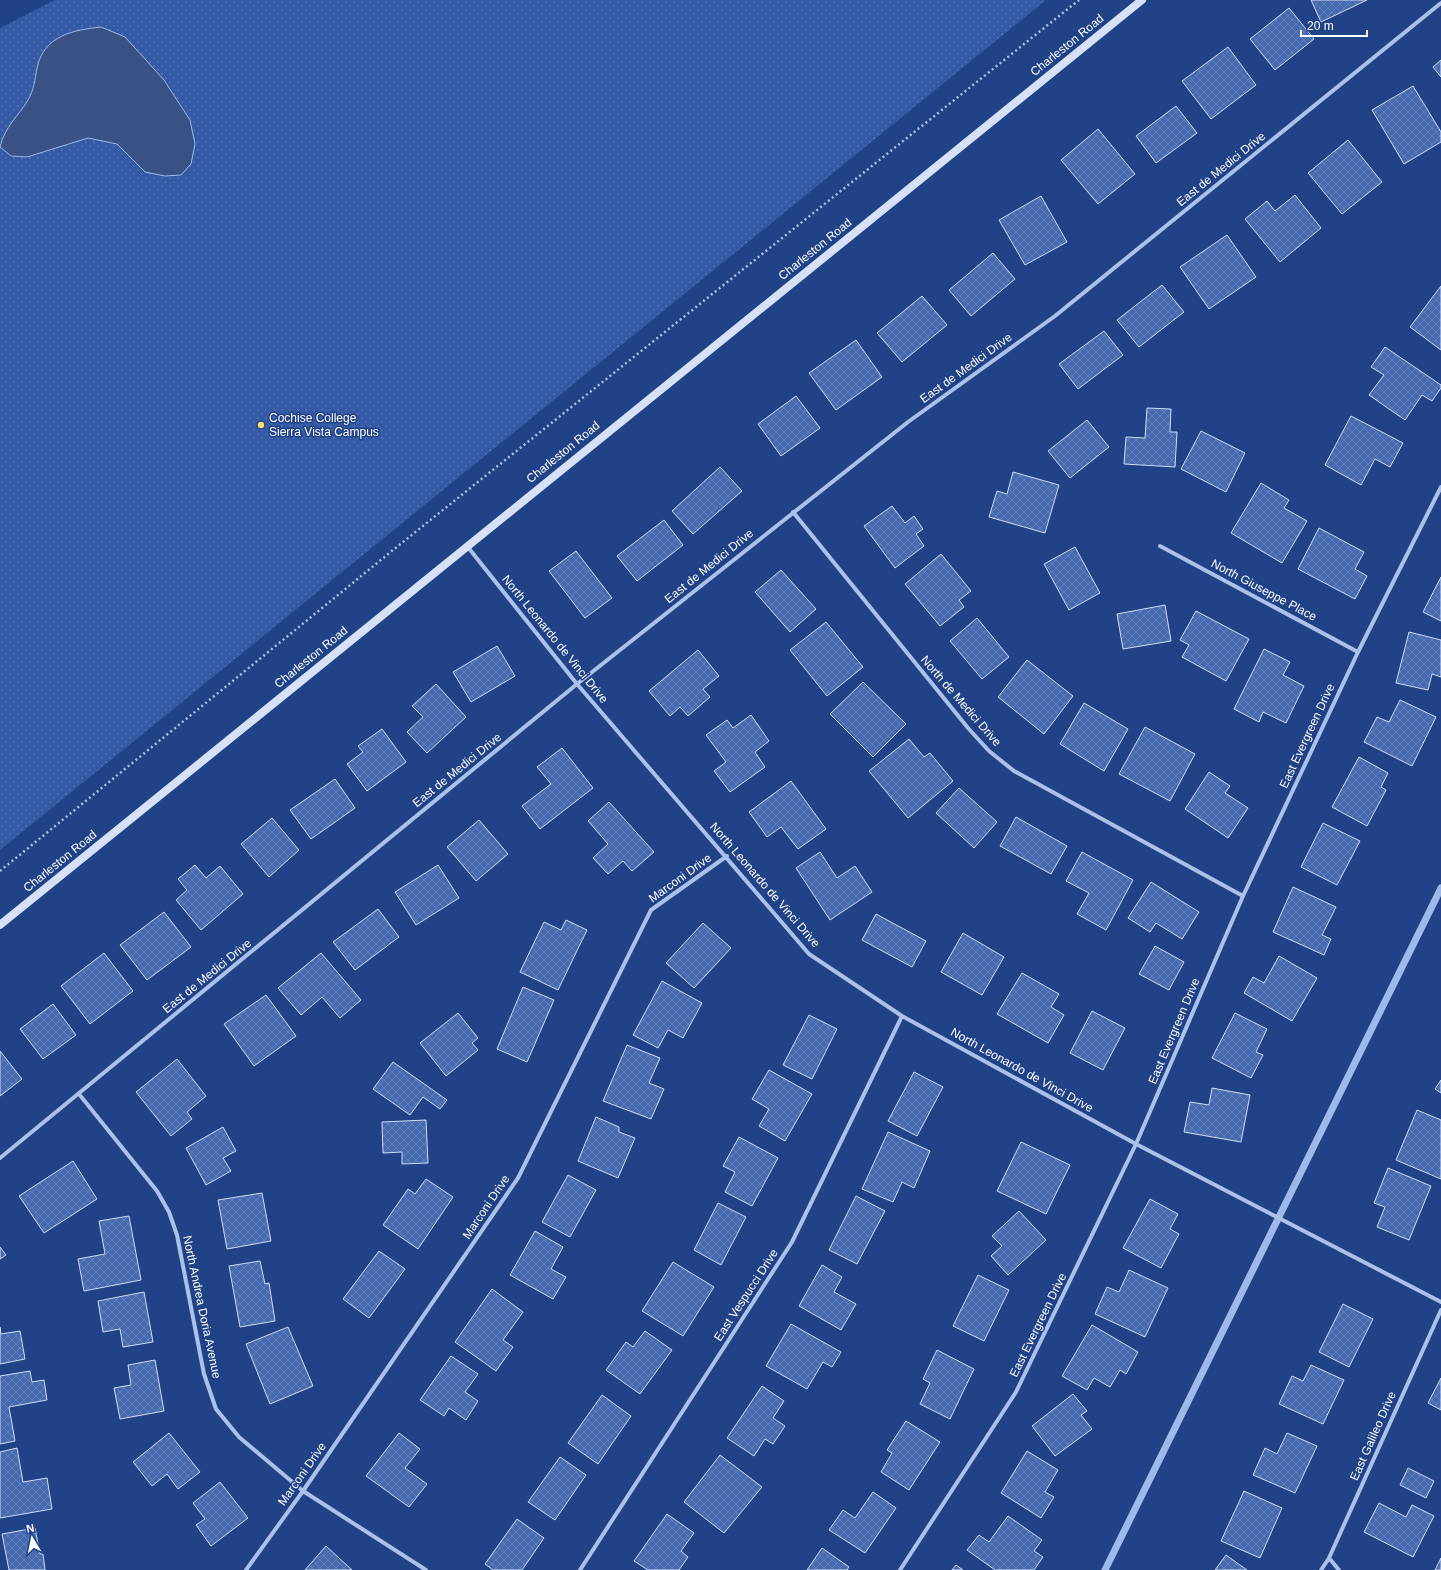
<svg xmlns="http://www.w3.org/2000/svg" width="1441" height="1570" font-family="Helvetica,sans-serif">
  <defs>
    <pattern id="grass-dots" width="8" height="8" patternUnits="userSpaceOnUse"><rect width="8" height="8" fill="#345aa5"/><path d="M2 2h.1M6 6h.1" fill="none" stroke="#5273b2" stroke-width="1.8" stroke-linecap="round"/></pattern>
    <pattern id="building-cross-hatch" width="8" height="8" patternUnits="userSpaceOnUse"><rect width="8" height="8" fill="#4569ae"/><path d="M0 0l8 8M0 8l8-8" fill="none" stroke="#6180ba"/></pattern>
  </defs>
  <rect width="100%" height="100%" fill="#204287"/>
  <path fill="url(#grass-dots)" d="M 55,0 L 1046,0 L 0,850 L 0,28 Z"/>
  <path fill="#395285" stroke="#9ebaeb" d="M 101,27 L 125,37 L 164,80 L 190,120 L 195,144 L 191,164 L 181,175 L 165,176 L 145,172 L 117,144 L 88,138 L 27,157 L 11,156 L 0,147 C 5,126 18,117 28,100 C 34,90 35,79 37,68 C 44,35 74,30 101,27 Z"/>
  <g fill="none" stroke-linecap="round" stroke-linejoin="round">
    <path stroke="#9ebaeb" stroke-width="7" d="M 1105,1570 L 1441,888"/>
  </g>
  <path fill="url(#building-cross-hatch)" stroke="#cfddf8" d="M 1311,0 L 1367,0 L 1321,22 Z
    M 1289,8 L 1314,39 L 1275,70 L 1250,39 Z
    M 1228,47 L 1256,85 L 1211,119 L 1182,81 Z
    M 1441,60 L 1441,77 L 1433,67 Z
    M 1413,86 L 1441,132 L 1441,142 L 1404,164 L 1372,110 Z
    M 1176,106 L 1197,133 L 1156,163 L 1136,136 Z
    M 1098,129 L 1135,174 L 1098,204 L 1061,160 Z
    M 1348,140 L 1382,182 L 1342,214 L 1308,173 Z
    M 1295,195 L 1321,228 L 1280,262 L 1245,219 L 1267,201 L 1275,211 Z
    M 1041,196 L 1067,242 L 1025,265 L 999,220 Z
    M 1227,235 L 1256,277 L 1209,309 L 1180,267 Z
    M 993,253 L 1015,279 L 971,316 L 949,290 Z
    M 1162,285 L 1184,312 L 1139,347 L 1117,320 Z
    M 1441,286 L 1441,350 L 1410,327 Z
    M 922,296 L 947,325 L 902,362 L 877,333 Z
    M 1104,331 L 1123,355 L 1078,389 L 1059,364 Z
    M 856,340 L 882,377 L 836,410 L 809,373 Z
    M 1385,347 L 1441,385 L 1441,388 L 1432,401 L 1422,395 L 1405,420 L 1369,395 L 1384,375 L 1371,367 Z
    M 796,396 L 820,428 L 781,456 L 758,424 Z
    M 1147,408 L 1171,409 L 1170,432 L 1177,432 L 1175,467 L 1124,464 L 1126,437 L 1145,438 Z
    M 1351,416 L 1403,443 L 1390,467 L 1375,459 L 1361,485 L 1325,465 Z
    M 1087,420 L 1109,447 L 1070,478 L 1048,451 Z
    M 1201,431 L 1245,453 L 1226,492 L 1181,469 Z
    M 720,467 L 742,491 L 693,534 L 672,511 Z
    M 1013,472 L 1059,485 L 1045,533 L 989,517 L 997,491 L 1007,494 Z
    M 1261,483 L 1289,500 L 1284,508 L 1307,521 L 1282,563 L 1231,533 Z
    M 892,506 L 905,523 L 914,516 L 923,529 L 916,534 L 924,546 L 895,568 L 864,526 Z
    M 664,520 L 683,545 L 637,581 L 617,556 Z
    M 1319,528 L 1364,552 L 1355,569 L 1367,576 L 1355,599 L 1298,569 Z
    M 1075,547 L 1100,593 L 1069,610 L 1044,564 Z
    M 576,551 L 612,598 L 585,618 L 549,571 Z
    M 941,554 L 971,591 L 959,600 L 964,607 L 940,626 L 905,584 Z
    M 781,570 L 816,609 L 790,632 L 755,592 Z
    M 1441,577 L 1441,621 L 1423,612 Z
    M 1165,605 L 1171,641 L 1123,649 L 1117,614 Z
    M 1196,611 L 1249,639 L 1226,681 L 1182,657 L 1189,645 L 1180,640 Z
    M 977,618 L 1009,657 L 982,679 L 950,641 Z
    M 826,622 L 863,667 L 827,696 L 790,650 Z
    M 1409,632 L 1441,640 L 1441,677 L 1432,674 L 1428,690 L 1396,683 Z
    M 497,646 L 515,676 L 471,702 L 453,672 Z
    M 1264,649 L 1290,662 L 1283,675 L 1304,686 L 1286,723 L 1263,712 L 1259,722 L 1234,709 Z
    M 698,650 L 719,676 L 703,689 L 710,697 L 688,716 L 680,707 L 670,716 L 649,691 Z
    M 1027,660 L 1073,696 L 1044,734 L 998,697 Z
    M 863,682 L 906,724 L 873,757 L 830,714 Z
    M 436,684 L 466,717 L 427,753 L 407,732 L 423,717 L 412,706 Z
    M 1400,700 L 1436,717 L 1412,766 L 1364,742 L 1377,717 L 1389,722 Z
    M 1084,703 L 1128,729 L 1104,771 L 1060,744 Z
    M 751,715 L 769,741 L 755,752 L 765,767 L 730,792 L 714,771 L 726,762 L 706,735 L 727,720 L 733,728 Z
    M 1145,727 L 1195,754 L 1170,801 L 1119,774 Z
    M 382,729 L 406,762 L 367,791 L 347,764 L 363,752 L 358,746 Z
    M 909,739 L 924,757 L 930,753 L 953,781 L 908,818 L 869,771 Z
    M 562,748 L 593,788 L 540,829 L 522,806 L 551,784 L 537,767 Z
    M 1359,757 L 1388,773 L 1381,787 L 1386,790 L 1367,826 L 1332,807 Z
    M 1209,772 L 1230,786 L 1225,793 L 1248,808 L 1228,838 L 1185,809 Z
    M 335,779 L 355,808 L 311,839 L 290,810 Z
    M 791,781 L 826,829 L 798,849 L 781,827 L 767,837 L 749,812 Z
    M 959,788 L 997,822 L 974,848 L 936,813 Z
    M 609,802 L 654,852 L 632,871 L 623,861 L 608,874 L 593,858 L 608,844 L 588,821 Z
    M 1016,817 L 1067,846 L 1051,874 L 1000,846 Z
    M 272,818 L 299,850 L 269,877 L 241,844 Z
    M 479,820 L 508,854 L 476,881 L 447,847 Z
    M 1323,823 L 1360,841 L 1337,885 L 1301,867 Z
    M 820,852 L 837,878 L 855,866 L 872,892 L 830,920 L 796,868 Z
    M 1082,852 L 1133,880 L 1106,930 L 1077,914 L 1089,893 L 1066,881 Z
    M 195,865 L 206,878 L 220,866 L 243,894 L 201,930 L 176,900 L 187,890 L 178,879 Z
    M 438,865 L 459,898 L 416,925 L 395,892 Z
    M 1151,882 L 1199,912 L 1182,939 L 1156,923 L 1150,932 L 1128,918 Z
    M 1293,887 L 1336,907 L 1322,935 L 1331,939 L 1324,955 L 1273,932 Z
    M 378,909 L 399,937 L 355,970 L 333,942 Z
    M 164,912 L 191,947 L 147,980 L 120,945 Z
    M 876,914 L 926,941 L 912,967 L 862,940 Z
    M 566,920 L 587,930 L 558,990 L 520,972 L 544,922 L 561,930 Z
    M 703,923 L 731,948 L 694,988 L 666,963 Z
    M 963,933 L 1004,957 L 982,995 L 941,972 Z
    M 1155,946 L 1184,962 L 1169,990 L 1139,974 Z
    M 104,953 L 133,991 L 90,1024 L 61,986 Z
    M 321,953 L 361,1000 L 340,1018 L 322,997 L 301,1015 L 278,988 Z
    M 1279,956 L 1317,978 L 1292,1021 L 1244,993 L 1253,977 L 1264,983 Z
    M 1022,973 L 1059,994 L 1051,1007 L 1064,1015 L 1048,1043 L 997,1014 Z
    M 662,981 L 702,1003 L 683,1038 L 668,1030 L 658,1048 L 633,1035 Z
    M 523,987 L 554,1000 L 527,1062 L 497,1049 Z
    M 266,995 L 296,1036 L 254,1066 L 224,1024 Z
    M 53,1004 L 76,1035 L 43,1059 L 20,1029 Z
    M 1092,1011 L 1125,1028 L 1103,1070 L 1070,1053 Z
    M 458,1013 L 478,1038 L 472,1043 L 478,1050 L 446,1076 L 420,1043 Z
    M 1235,1013 L 1267,1029 L 1256,1052 L 1263,1055 L 1251,1078 L 1212,1058 Z
    M 809,1015 L 837,1029 L 812,1079 L 783,1065 Z
    M 627,1045 L 660,1058 L 649,1083 L 664,1089 L 651,1119 L 603,1101 Z
    M 0,1051 L 22,1079 L 0,1096 Z
    M 177,1059 L 206,1096 L 187,1112 L 192,1119 L 171,1136 L 136,1092 Z
    M 393,1062 L 447,1100 L 440,1109 L 423,1097 L 410,1115 L 373,1089 Z
    M 769,1070 L 812,1094 L 785,1141 L 759,1126 L 769,1109 L 752,1099 Z
    M 914,1072 L 943,1087 L 917,1136 L 888,1121 Z
    M 1441,1080 L 1441,1093 L 1435,1089 Z
    M 1212,1088 L 1250,1095 L 1241,1142 L 1184,1132 L 1190,1102 L 1209,1105 Z
    M 1417,1110 L 1441,1120 L 1441,1179 L 1396,1160 Z
    M 596,1117 L 619,1127 L 619,1132 L 635,1138 L 618,1178 L 578,1161 Z
    M 426,1120 L 428,1163 L 402,1164 L 402,1152 L 383,1153 L 382,1122 Z
    M 223,1127 L 236,1151 L 223,1158 L 231,1171 L 206,1185 L 186,1148 Z
    M 888,1132 L 930,1151 L 914,1188 L 902,1182 L 893,1202 L 862,1189 Z
    M 739,1137 L 778,1158 L 752,1206 L 725,1192 L 735,1172 L 723,1166 Z
    M 1021,1142 L 1070,1165 L 1046,1214 L 997,1191 Z
    M 73,1161 L 97,1199 L 44,1233 L 19,1196 Z
    M 1388,1168 L 1431,1186 L 1409,1240 L 1377,1227 L 1385,1207 L 1374,1203 Z
    M 568,1175 L 596,1190 L 570,1237 L 542,1222 Z
    M 426,1179 L 453,1197 L 418,1249 L 383,1225 L 408,1189 L 415,1194 Z
    M 262,1193 L 271,1241 L 227,1249 L 218,1200 Z
    M 856,1196 L 885,1211 L 857,1264 L 829,1250 Z
    M 1150,1199 L 1178,1214 L 1170,1229 L 1179,1234 L 1161,1268 L 1123,1248 Z
    M 718,1203 L 746,1217 L 721,1265 L 694,1250 Z
    M 1019,1211 L 1046,1240 L 1008,1275 L 991,1256 L 1002,1246 L 992,1236 Z
    M 129,1216 L 141,1280 L 84,1291 L 78,1259 L 105,1254 L 99,1221 Z
    M 535,1231 L 563,1247 L 551,1269 L 566,1277 L 553,1299 L 510,1275 Z
    M 0,1247 L 6,1255 L 0,1259 Z
    M 379,1251 L 405,1269 L 369,1318 L 343,1299 Z
    M 260,1261 L 265,1284 L 269,1283 L 275,1321 L 240,1327 L 229,1266 Z
    M 673,1262 L 714,1287 L 683,1336 L 642,1311 Z
    M 822,1265 L 842,1277 L 834,1292 L 856,1304 L 841,1330 L 799,1306 Z
    M 1129,1270 L 1168,1288 L 1145,1337 L 1095,1314 L 1107,1287 L 1119,1292 Z
    M 978,1275 L 1009,1290 L 984,1341 L 953,1326 Z
    M 492,1289 L 523,1312 L 503,1340 L 513,1347 L 496,1371 L 455,1342 Z
    M 144,1292 L 153,1342 L 123,1347 L 120,1329 L 103,1332 L 98,1301 Z
    M 1343,1304 L 1373,1319 L 1349,1367 L 1319,1352 Z
    M 791,1324 L 841,1352 L 832,1367 L 823,1362 L 807,1389 L 766,1366 Z
    M 1092,1325 L 1138,1352 L 1126,1374 L 1120,1370 L 1110,1387 L 1094,1378 L 1087,1390 L 1062,1376 Z
    M 0,1327 L 1,1334 L 20,1331 L 25,1359 L 0,1364 Z
    M 288,1327 L 313,1386 L 270,1404 L 246,1344 Z
    M 645,1331 L 672,1350 L 640,1394 L 606,1370 L 626,1342 L 633,1347 Z
    M 937,1350 L 974,1369 L 950,1419 L 920,1404 L 930,1383 L 923,1379 Z
    M 451,1356 L 478,1374 L 465,1392 L 478,1401 L 466,1420 L 449,1408 L 444,1416 L 420,1400 Z
    M 155,1360 L 164,1411 L 120,1419 L 114,1388 L 131,1385 L 128,1365 Z
    M 1311,1365 L 1344,1380 L 1323,1424 L 1279,1404 L 1292,1376 L 1303,1381 Z
    M 30,1371 L 32,1382 L 44,1380 L 47,1400 L 9,1407 L 15,1441 L 0,1444 L 0,1376 Z
    M 1441,1378 L 1441,1410 L 1428,1403 Z
    M 762,1386 L 784,1401 L 773,1418 L 785,1426 L 773,1444 L 765,1439 L 754,1456 L 727,1438 Z
    M 1073,1394 L 1087,1411 L 1081,1415 L 1092,1429 L 1055,1456 L 1032,1426 Z
    M 602,1395 L 631,1416 L 598,1464 L 568,1443 Z
    M 906,1421 L 940,1442 L 909,1490 L 881,1472 L 892,1453 L 887,1450 Z
    M 169,1433 L 200,1472 L 178,1489 L 167,1474 L 152,1486 L 133,1462 Z
    M 399,1433 L 420,1449 L 405,1468 L 427,1484 L 409,1507 L 366,1476 Z
    M 1287,1433 L 1317,1446 L 1295,1493 L 1253,1475 L 1265,1448 L 1277,1454 Z
    M 17,1448 L 23,1482 L 47,1478 L 52,1509 L 0,1518 L 0,1452 Z
    M 1027,1451 L 1058,1470 L 1045,1492 L 1054,1497 L 1041,1518 L 1001,1493 Z
    M 720,1455 L 762,1487 L 724,1533 L 684,1502 Z
    M 560,1457 L 586,1475 L 555,1520 L 528,1502 Z
    M 1408,1468 L 1434,1481 L 1426,1498 L 1400,1485 Z
    M 220,1482 L 248,1518 L 211,1546 L 196,1525 L 205,1519 L 193,1503 Z
    M 1244,1491 L 1282,1508 L 1260,1558 L 1221,1541 Z
    M 873,1492 L 896,1508 L 865,1553 L 829,1530 L 843,1510 L 855,1518 Z
    M 1379,1503 L 1406,1517 L 1412,1505 L 1434,1516 L 1413,1557 L 1364,1532 Z
    M 667,1514 L 694,1533 L 681,1551 L 688,1557 L 679,1570 L 648,1570 L 634,1561 Z
    M 1008,1516 L 1042,1540 L 1034,1551 L 1043,1557 L 1034,1570 L 995,1570 L 967,1550 L 979,1535 L 989,1542 Z
    M 517,1519 L 544,1538 L 522,1570 L 493,1570 L 485,1564 Z
    M 35,1528 L 40,1554 L 43,1554 L 45,1570 L 9,1570 L 2,1534 Z
    M 326,1546 L 352,1570 L 305,1570 Z
    M 822,1548 L 849,1567 L 847,1570 L 807,1570 Z
    M 1226,1555 L 1247,1570 L 1215,1570 Z
    M 1441,1558 L 1441,1570 L 1435,1570 Z
    M 956,1565 L 963,1570 L 952,1570 Z"/>
  <g fill="none" stroke-linecap="round" stroke-linejoin="round">
    <path stroke="#abc1ea" stroke-width="2.5" stroke-dasharray="2 3" stroke-linecap="butt" d="M 0,871 L 398,546 L 1079,0"/>
    <path stroke="#abc1ea" stroke-width="4" d="M 793,512 L 968,728 L 989,751 L 1014,771 L 1243,896
      M 467,546 L 577,684 L 809,954 L 902,1016 L 1136,1144 L 1441,1302
      M 1160,546 L 1358,652
      M 79,1094 L 157,1191 L 169,1212 L 177,1235 L 204,1374 L 216,1409 L 239,1437 L 303,1491 L 426,1570
      M 0,1158 L 577,684 L 908,422 L 1055,316 L 1441,3
      M 1329,1558 L 1339,1570
      M 246,1570 L 303,1491 L 518,1178 L 651,910 L 727,856
      M 580,1570 L 792,1242 L 902,1016
      M 900,1570 L 1016,1392 L 1136,1144 L 1243,896 L 1358,652 L 1441,487
      M 1321,1570 L 1329,1558 L 1441,1310"/>
    <path stroke="#d6e1f8" stroke-width="8" d="M 0,925 L 1142,0"/>
  </g>
  <circle fill="#f7de6c" stroke="#204287" stroke-width="1.5" cx="261" cy="425" r="4"/>
  <g text-anchor="middle" dominant-baseline="central" stroke-width="3" stroke-linejoin="round" paint-order="stroke">
    <g font-size="12" fill="#fff" stroke="#204287">
      <text transform="translate(1067 45) rotate(-39)">Charleston Road</text>
      <text transform="translate(1221 169) rotate(-39)">East de Medici Drive</text>
      <text transform="translate(815 249) rotate(-39)">Charleston Road</text>
      <text transform="translate(966 368) rotate(-36)">East de Medici Drive</text>
      <text transform="translate(563 452) rotate(-39)">Charleston Road</text>
      <text transform="translate(709 566) rotate(-39)">East de Medici Drive</text>
      <text transform="translate(1264 590) rotate(28)">North Giuseppe Place</text>
      <text transform="translate(555 639) rotate(51)">North Leonardo de Vinci Drive</text>
      <text transform="translate(311 657) rotate(-39)">Charleston Road</text>
      <text transform="translate(961 701) rotate(49)">North de Medici Drive</text>
      <text transform="translate(1307 736) rotate(-65)">East Evergreen Drive</text>
      <text transform="translate(457 770) rotate(-39)">East de Medici Drive</text>
      <text transform="translate(60 861) rotate(-39)">Charleston Road</text>
      <text transform="translate(680 878) rotate(-36)">Marconi Drive</text>
      <text transform="translate(765 885) rotate(49)">North Leonardo de Vinci Drive</text>
      <text transform="translate(207 976) rotate(-39)">East de Medici Drive</text>
      <text transform="translate(1174 1031) rotate(-67)">East Evergreen Drive</text>
      <text transform="translate(1022 1070) rotate(29)">North Leonardo de Vinci Drive</text>
      <text transform="translate(486 1207) rotate(-56)">Marconi Drive</text>
      <text transform="translate(746 1295) rotate(-57)">East Vespucci Drive</text>
      <text transform="translate(202 1307) rotate(78)">North Andrea Doria Avenue</text>
      <text transform="translate(1038 1325) rotate(-64)">East Evergreen Drive</text>
      <text transform="translate(1373 1436) rotate(-66)">East Galileo Drive</text>
      <text transform="translate(302 1474) rotate(-55)">Marconi Drive</text>
    </g>
    <g font-size="12" fill="#fff" stroke="#204287" text-anchor="start">
      <text x="269" y="418">Cochise College<tspan x="269" dy="14">Sierra Vista Campus</tspan></text>
    </g>
  </g>
  <g transform="translate(32 1538) rotate(350)" stroke="#204287" stroke-width="3" paint-order="stroke">
  <path d="M0-3L7 15L0 10L-7 15Z" fill="#ffffff"/>
  <text y="-6" font-size="11" font-weight="bold" text-anchor="middle" fill="#ffffff">N</text>
  </g>
  <path d="M1301 30v6h66v-6" fill="none" stroke="#ffffff" stroke-width="2"/>
  <text x="1307" y="30" font-size="12" fill="#ffffff" stroke="#204287" stroke-width="3" paint-order="stroke">20 m</text>
</svg>
